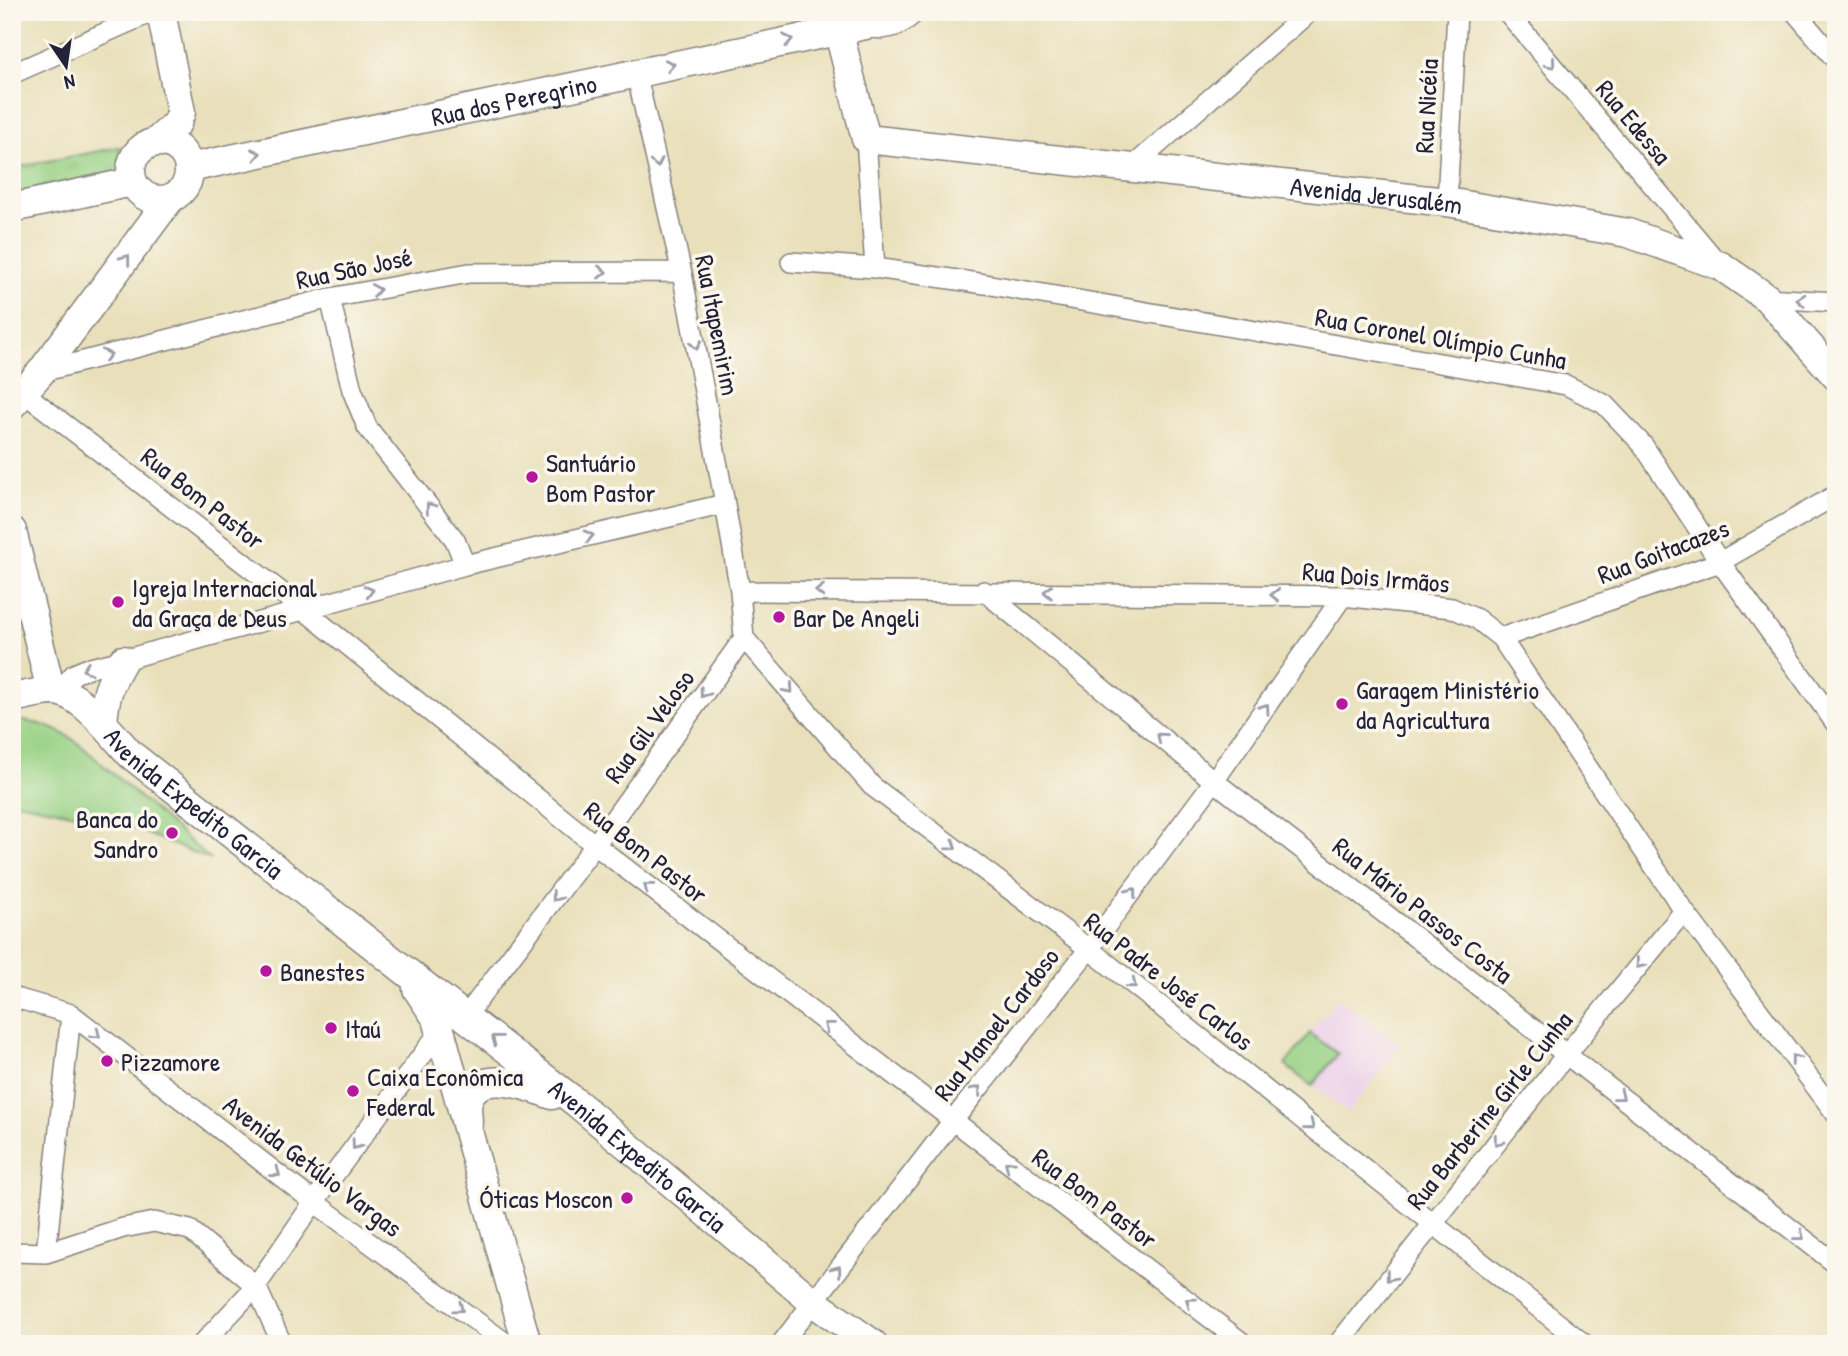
<svg xmlns="http://www.w3.org/2000/svg" width="1848" height="1356" font-family="'Patrick Hand',sans-serif">
  <defs>
    <pattern id="grass-tufts" width="24" height="20" patternUnits="userSpaceOnUse" patternTransform="scale(1.75)"><rect width="24" height="20" fill="#98d185"/><path d="M3 7l-1-3M5 7V3M7 7l1-3M15 17l-1-3M17 17v-4M19 17l1-3" fill="none" stroke="#83b374"/></pattern>
  </defs>
  <rect width="100%" height="100%" fill="#fbf7ec"/>
  <filter id="ink" filterUnits="userSpaceOnUse"><feTurbulence type="fractalNoise" baseFrequency=".0143" numOctaves="2"/><feDisplacementMap in="SourceGraphic" scale="14" xChannelSelector="R" yChannelSelector="G"/><feConvolveMatrix kernelMatrix="1 2 1 2 8 2 1 2 1" color-interpolation-filters="sRGB"/></filter>
  <filter id="wash" filterUnits="userSpaceOnUse"><feTurbulence type="fractalNoise" baseFrequency=".00686" numOctaves="4" result="noise"/><feDisplacementMap in="SourceGraphic" scale="28" xChannelSelector="R" yChannelSelector="G"/><feGaussianBlur stdDeviation="1.57" result="paint"/><feColorMatrix in="noise" values="0 0 0 0 0 0 0 0 0 0 0 0 0 0 0 0 0 1.4 0 .05"/><feComposite in="paint" operator="in"/></filter>
  <g filter="url(#wash)">
    <rect width="100%" height="100%" fill="#e9e0bb"/>
    <path fill="#ecd1e9" d="M 1338,997 L 1401,1045 L 1348,1113 L 1285,1065 Z"/>
    <path fill="url(#grass-tufts)" stroke="#5d7a60" stroke-width="2" d="M 120,147 L 125,170 L 12,194 L 12,168 Z"/>
    <path fill="#98d185" stroke="#5d7a60" stroke-width="2" d="M 12,720 C 38,721 57,728 78,743 L 211,860 L 120,823 L 12,801 Z
      M 1310,1033 L 1338,1054 L 1312,1086 L 1285,1065 Z"/>
  </g>
  <g filter="url(#ink)">
    <g fill="none" stroke-linecap="round" stroke-linejoin="round">
      <g stroke="#86817b" stroke-width="22">
        <path id="street" d="M 1507,12 L 1718,263
          M 1795,12 L 1836,60
          M 12,74 L 152,12
          M 866,139 L 875,268
          M 1130,169 L 1309,12
          M 1447,202 L 1457,12
          M 791,262 L 875,268 L 985,284 L 1566,385 L 1604,404 L 1643,445 L 1720,562 L 1836,724
          M 330,298 L 352,390 L 367,427 L 455,540 L 465,565
          M 1767,298 L 1836,302
          M 41,372 L 330,298 L 469,273 L 677,272 L 683,278
          M 23,392 L 303,609 L 595,845 L 1244,1344
          M 740,591 L 1343,596 L 1452,608 L 1477,619 L 1501,638 L 1684,911 L 1836,1114
          M 984,591 L 1214,781 L 1836,1264
          M 744,638 L 872,786 L 1089,949 L 1584,1344
          M 1501,638 L 1720,562 L 1836,495
          M 59,691 L 74,674 L 86,669 L 123,660 L 465,565 L 725,504
          M 12,997 L 71,1014 L 314,1202 L 507,1344
          M 466,1016 L 595,845 L 744,638 L 740,591 L 725,504 L 683,278 L 636,72
          M 12,1252 L 46,1253 L 123,1228 L 154,1222 L 190,1230 L 256,1286 L 282,1344
          M 46,1253 L 71,1014
          M 202,1344 L 256,1286 L 314,1202 L 440,1031
          M 781,1344 L 952,1122 L 1089,949 L 1214,781 L 1343,596
          M 1338,1344 L 1566,1055 L 1684,911"/>
      </g>
      <g stroke="#86817b" stroke-width="31">
        <g id="secondary">
          <path id="s1" d="M 839,12 L 838,29 L 866,139 L 1447,202 L 1628,233 L 1721,266 L 1767,298 L 1836,376"/>
          <path d="M 856,16 C 874,28 893,27 909,12"/>
          <circle cx="160" cy="171" r="29"/>
          <path d="M 156,142 L 177,123 L 181,112 L 161,12"/>
          <path id="s2" d="M 189,168 L 870,24"/>
          <path d="M 12,208 L 132,182"/>
          <path d="M 12,405 L 41,372 L 170,199"/>
          <path d="M 12,531 L 51,691"/>
          <path id="s3" d="M 12,698 C 26,696 42,690 56,691 C 82,694 113,735 130,754 L 403,969 L 578,1104 L 813,1302 L 873,1344"/>
          <path d="M 103,723 C 105,696 109,684 123,660"/>
          <path d="M 417,989 L 437,1019 L 527,1344"/>
          <path d="M 468,1123 C 468,1116 466,1107 468,1101 C 477,1066 531,1087 552,1095"/>
        </g>
      </g>
      <use href="#street" stroke="#fff" stroke-width="19"/>
      <use href="#secondary" stroke="#fff" stroke-width="28"/>
    </g>
    <defs><path id="oneway-chevron" d="M-2-3.5L2.5 0L-2 3.5" fill="none" stroke-width="1.6" stroke-linecap="round" stroke-linejoin="round" transform="scale(1.75)"/></defs>
    <g stroke="#9c9ca7">
      <use href="#oneway-chevron" transform="translate(788 40) rotate(-12)"/>
      <use href="#oneway-chevron" transform="translate(1551 64) rotate(50)"/>
      <use href="#oneway-chevron" transform="translate(670 65) rotate(-12)"/>
      <use href="#oneway-chevron" transform="translate(256 154) rotate(-12)"/>
      <use href="#oneway-chevron" transform="translate(657 163) rotate(77)"/>
      <use href="#oneway-chevron" transform="translate(126 259) rotate(-53)"/>
      <use href="#oneway-chevron" transform="translate(602 272)"/>
      <use href="#oneway-chevron" transform="translate(376 290) rotate(-10)"/>
      <use href="#oneway-chevron" transform="translate(1801 300) rotate(-176)"/>
      <use href="#oneway-chevron" transform="translate(696 345) rotate(80)"/>
      <use href="#oneway-chevron" transform="translate(107 355) rotate(-14)"/>
      <use href="#oneway-chevron" transform="translate(430 507) rotate(-128)"/>
      <use href="#oneway-chevron" transform="translate(589 536) rotate(-13)"/>
      <use href="#oneway-chevron" transform="translate(369 591) rotate(-15)"/>
      <use href="#oneway-chevron" transform="translate(820 591) rotate(-180)"/>
      <use href="#oneway-chevron" transform="translate(1048 592) rotate(-179)"/>
      <use href="#oneway-chevron" transform="translate(1275 595) rotate(-179)"/>
      <use href="#oneway-chevron" transform="translate(87 669) rotate(163)"/>
      <use href="#oneway-chevron" transform="translate(789 689) rotate(49)"/>
      <use href="#oneway-chevron" transform="translate(704 693) rotate(126)"/>
      <use href="#oneway-chevron" transform="translate(1265 708) rotate(-55)"/>
      <use href="#oneway-chevron" transform="translate(1161 737) rotate(-140)"/>
      <use href="#oneway-chevron" transform="translate(952 846) rotate(37)"/>
      <use href="#oneway-chevron" transform="translate(648 887) rotate(-142)"/>
      <use href="#oneway-chevron" transform="translate(1132 892) rotate(-53)"/>
      <use href="#oneway-chevron" transform="translate(556 897) rotate(127)"/>
      <use href="#oneway-chevron" transform="translate(1640 964) rotate(129)"/>
      <use href="#oneway-chevron" transform="translate(1132 984) rotate(39)"/>
      <use href="#oneway-chevron" transform="translate(828 1026) rotate(-142)"/>
      <use href="#oneway-chevron" transform="translate(96 1034) rotate(38)"/>
      <use href="#oneway-chevron" transform="translate(496 1039) rotate(-142)"/>
      <use href="#oneway-chevron" transform="translate(1795 1059) rotate(-127)"/>
      <use href="#oneway-chevron" transform="translate(977 1090) rotate(-52)"/>
      <use href="#oneway-chevron" transform="translate(1620 1096) rotate(38)"/>
      <use href="#oneway-chevron" transform="translate(1310 1126) rotate(39)"/>
      <use href="#oneway-chevron" transform="translate(1498 1141) rotate(128)"/>
      <use href="#oneway-chevron" transform="translate(356 1145) rotate(126)"/>
      <use href="#oneway-chevron" transform="translate(1009 1165) rotate(-143)"/>
      <use href="#oneway-chevron" transform="translate(276 1173) rotate(38)"/>
      <use href="#oneway-chevron" transform="translate(1800 1236) rotate(38)"/>
      <use href="#oneway-chevron" transform="translate(837 1270) rotate(-52)"/>
      <use href="#oneway-chevron" transform="translate(1390 1277) rotate(128)"/>
      <use href="#oneway-chevron" transform="translate(1190 1302) rotate(-143)"/>
      <use href="#oneway-chevron" transform="translate(459 1308) rotate(36)"/>
    </g>
  </g>
  <g fill="#b5179e" stroke="#fbf7ec" stroke-width="2.5">
    <circle cx="532" cy="477" r="7"/>
    <circle cx="118" cy="602" r="7"/>
    <circle cx="779" cy="617" r="7"/>
    <circle cx="1342" cy="704" r="7"/>
    <circle cx="172" cy="833" r="7"/>
    <circle cx="266" cy="971" r="7"/>
    <circle cx="331" cy="1028" r="7"/>
    <circle cx="107" cy="1061" r="7"/>
    <circle cx="353" cy="1091" r="7"/>
    <circle cx="627" cy="1198" r="7"/>
  </g>
  <g text-anchor="middle" dominant-baseline="central" stroke-width="7" stroke-linejoin="round" paint-order="stroke">
    <g font-size="26" fill="#22223b" stroke="#fbf7ec">
      <text stroke="none"><textPath href="#s2" startOffset="332">Rua dos Peregrino</textPath></text>
      <text transform="translate(1426 106) rotate(-87)">Rua Nicéia</text>
      <text transform="translate(1634 122) rotate(50)">Rua Edessa</text>
      <text stroke="none"><textPath href="#s1" startOffset="644">Avenida Jerusalém</textPath></text>
      <text transform="translate(354 268) rotate(-12)">Rua São José</text>
      <text transform="translate(718 325) rotate(79)">Rua Itapemirim</text>
      <text transform="translate(1441 338) rotate(10)">Rua Coronel Olímpio Cunha</text>
      <text transform="translate(203 498) rotate(38)">Rua Bom Pastor</text>
      <text transform="translate(1663 551) rotate(-21)">Rua Goitacazes</text>
      <text transform="translate(1376 577) rotate(5)">Rua Dois Irmãos</text>
      <text transform="translate(649 726) rotate(-54)">Rua Gil Veloso</text>
      <text stroke="none"><textPath href="#s3" startOffset="224">Avenida Expedito Garcia</textPath></text>
      <text transform="translate(646 852) rotate(38)">Rua Bom Pastor</text>
      <text transform="translate(1423 910) rotate(38)">Rua Mário Passos Costa</text>
      <text transform="translate(1169 981) rotate(38)">Rua Padre José Carlos</text>
      <text transform="translate(996 1024) rotate(-52)">Rua Manoel Cardoso</text>
      <text transform="translate(1489 1110) rotate(-51)">Rua Barberine Girle Cunha</text>
      <text stroke="none"><textPath href="#s3" startOffset="791">Avenida Expedito Garcia</textPath></text>
      <text transform="translate(313 1166) rotate(37)">Avenida Getúlio Vargas</text>
      <text transform="translate(1095 1198) rotate(37)">Rua Bom Pastor</text>
    </g>
    <g font-size="26" fill="#22223b" stroke="#fbf7ec" text-anchor="start">
      <text x="546" y="462">Santuário<tspan x="546" dy="30">Bom Pastor</tspan></text>
      <text x="132" y="587">Igreja Internacional<tspan x="132" dy="30">da Graça de Deus</tspan></text>
      <text x="793" y="617">Bar De Angeli</text>
      <text x="1356" y="689">Garagem Ministério<tspan x="1356" dy="30">da Agricultura</tspan></text>
      <text x="158" y="818" text-anchor="end">Banca do<tspan x="158" dy="30">Sandro</tspan></text>
      <text x="280" y="971">Banestes</text>
      <text x="345" y="1028">Itaú</text>
      <text x="121" y="1061">Pizzamore</text>
      <text x="367" y="1076">Caixa Econômica<tspan x="367" dy="30">Federal</tspan></text>
      <text x="613" y="1198" text-anchor="end">Óticas Moscon</text>
    </g>
  </g>
  <rect width="1848" height="1356" fill="none" stroke="#fbf7ec" stroke-width="42"/>
  <g transform="translate(66 66) rotate(167)" stroke="#fbf7ec" stroke-width="5" paint-order="stroke">
  <path d="M0-5L12 26L0 18L-12 26Z" fill="#22223b"/>
  <text y="-10" font-size="19" font-weight="bold" text-anchor="middle" fill="#22223b">N</text>
  </g>
</svg>
